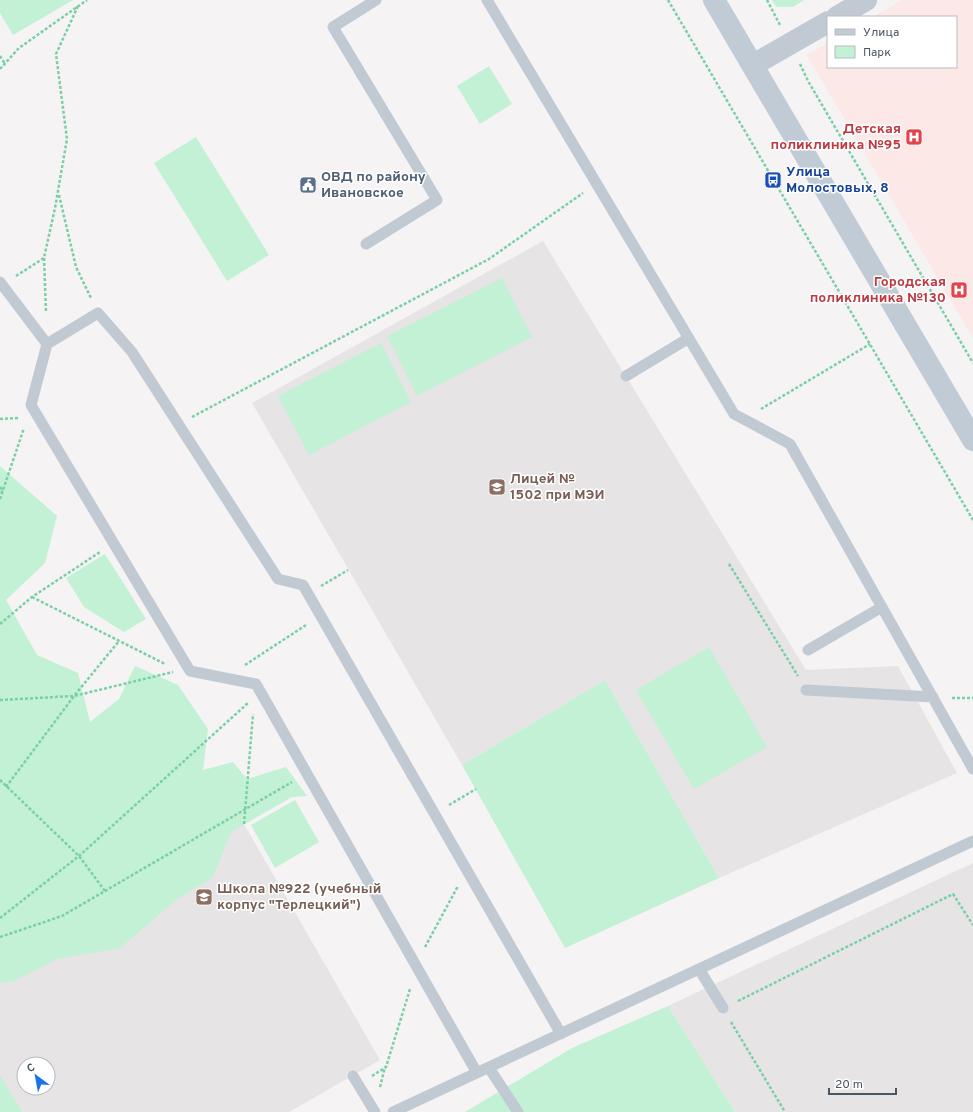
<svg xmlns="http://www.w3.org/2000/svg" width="973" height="1112" font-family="Overpass,sans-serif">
  <rect width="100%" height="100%" fill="#f5f3f3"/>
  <path fill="#e6e4e5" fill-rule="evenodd" d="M 543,241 L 806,670 L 898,666 L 957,773 L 719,878 L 605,680 L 462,765 L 252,403 Z
    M 244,824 L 380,1060 L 289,1112 L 0,1112 L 0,970 ZM 24,1064 L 48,1064 L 48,1088 L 24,1088 Z
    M 973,863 L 973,1112 L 735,1112 L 668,1006 Z"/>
  <path fill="#fce8e6" d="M 902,0 L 973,0 L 973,338 L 807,55 L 828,43 L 828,67 L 956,67 L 956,17 L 873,17 Z"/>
  <path fill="#c3f1d5" d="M 0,0 L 73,0 L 13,35 L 0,13 Z
    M 772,0 L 804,0 L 793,7 L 776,7 Z
    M 489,66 L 512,104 L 480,124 L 457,86 Z
    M 196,137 L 269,255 L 227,281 L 154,163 Z
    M 502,278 L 532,337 L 417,396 L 387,336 Z
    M 381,343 L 411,402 L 309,455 L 278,396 Z
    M 0,466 L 57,516 L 45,563 L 6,600 L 37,655 L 78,673 L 90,722 L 119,699 L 135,666 L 178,685 L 208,729 L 203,770 L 233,762 L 247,779 L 286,767 L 307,796 L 292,797 L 231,832 L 213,877 L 176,900 L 120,948 L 57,959 L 14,981 L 0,983 Z
    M 105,554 L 146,619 L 124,632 L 84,607 L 66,578 Z
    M 709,647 L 767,747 L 694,789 L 636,690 Z
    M 605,680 L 719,878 L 565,948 L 462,765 Z
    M 295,800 L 319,842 L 275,868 L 251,825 Z
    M 668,1006 L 735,1112 L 465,1112 L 572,1048 Z
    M 0,1075 L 22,1112 L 0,1112 Z"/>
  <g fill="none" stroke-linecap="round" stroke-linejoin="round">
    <path stroke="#7ad0a6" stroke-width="2.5" stroke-dasharray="3 2" stroke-linecap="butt" d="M 668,0 L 973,520
      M 767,0 L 780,25
      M 0,56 L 5,64
      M 800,64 L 808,81 L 973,363
      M 0,69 L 19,48 L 87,0
      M 59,195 L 76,267 L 91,298
      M 44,258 L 46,313
      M 16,276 L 44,258 L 55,208 L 67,139 L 56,54 L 78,6
      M 761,409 L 870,344
      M 192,417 L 489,259 L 583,193
      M 0,419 L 19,418
      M 0,487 L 3,491 L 0,494
      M 0,499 L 24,428
      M 729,564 L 798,676
      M 321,586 L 348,570
      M 32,597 L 165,664
      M 0,624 L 32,597 L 100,552
      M 245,665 L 306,625
      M 952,698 L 973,698
      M 0,700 L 74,696 L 173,672
      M 0,780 L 79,856 L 105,891
      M 6,787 L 74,696 L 119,641
      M 449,805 L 476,789
      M 244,824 L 253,714
      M 0,918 L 79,856 L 248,703
      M 0,937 L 62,916 L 292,782
      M 425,947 L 458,886
      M 738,1001 L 953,894 L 973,925
      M 731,1022 L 785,1112
      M 372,1076 L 386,1067 L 410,989
      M 380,1087 L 385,1067"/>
    <path stroke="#c1cad2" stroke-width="11" d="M 487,0 L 734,414 L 790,444 L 973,769
      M 366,244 L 437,200 L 333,27 L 376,0
      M 0,282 L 47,344 L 98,313 L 132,352 L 278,579 L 303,585 L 561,1034
      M 47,344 L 31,405 L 190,671 L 256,684 L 477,1073
      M 626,376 L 689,338
      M 808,650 L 882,607
      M 806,690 L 933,697
      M 699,969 L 723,1008
      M 489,1068 L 518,1112
      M 353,1076 L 375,1112
      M 393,1112 L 973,841"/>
    <path stroke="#c1cad2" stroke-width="22" d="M 837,17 L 866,0
      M 753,65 L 828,22"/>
    <path stroke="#c1cbd6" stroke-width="22" d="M 714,0 L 973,440"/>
  </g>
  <defs>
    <g id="hospital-square" transform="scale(0.9)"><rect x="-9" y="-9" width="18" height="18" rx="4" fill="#e0444e" stroke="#fff"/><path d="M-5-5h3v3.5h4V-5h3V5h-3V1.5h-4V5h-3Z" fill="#fff"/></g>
    <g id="bus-square" transform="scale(0.9)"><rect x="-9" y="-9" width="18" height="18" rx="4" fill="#1a4fb4" stroke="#fff"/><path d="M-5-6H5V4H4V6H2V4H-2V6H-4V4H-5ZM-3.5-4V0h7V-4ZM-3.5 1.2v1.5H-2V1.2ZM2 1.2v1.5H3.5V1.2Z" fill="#fff"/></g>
    <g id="civic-square" transform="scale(0.9)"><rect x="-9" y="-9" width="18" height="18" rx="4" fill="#5c6f8a" stroke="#fff"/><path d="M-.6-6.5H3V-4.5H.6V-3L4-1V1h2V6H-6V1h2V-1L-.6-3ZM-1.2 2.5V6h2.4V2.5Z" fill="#fff"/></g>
    <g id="school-square" transform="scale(0.9)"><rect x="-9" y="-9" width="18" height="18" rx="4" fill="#8d6e63" stroke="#fff"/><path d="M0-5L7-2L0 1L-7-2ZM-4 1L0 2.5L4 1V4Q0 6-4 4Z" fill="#fff"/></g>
  </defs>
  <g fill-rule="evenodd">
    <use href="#hospital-square" x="914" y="137"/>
    <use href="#bus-square" x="773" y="180"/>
    <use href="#civic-square" x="308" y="185"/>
    <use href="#hospital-square" x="959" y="290"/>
    <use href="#school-square" x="497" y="487"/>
    <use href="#school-square" x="204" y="897"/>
  </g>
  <g text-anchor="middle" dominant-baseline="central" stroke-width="3" stroke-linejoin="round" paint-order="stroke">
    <g font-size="14" font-weight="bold" fill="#be3a42" stroke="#fff" text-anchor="end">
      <text x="901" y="129">Детская<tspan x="901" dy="16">поликлиника №95</tspan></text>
      <text x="946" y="282">Городская<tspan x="946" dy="16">поликлиника №130</tspan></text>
    </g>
    <g font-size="14" font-weight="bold" fill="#164399" stroke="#fff" text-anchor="start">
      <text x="786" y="172">Улица<tspan x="786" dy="16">Молостовых, 8</tspan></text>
    </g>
    <g font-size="14" font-weight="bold" fill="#4e5e75" stroke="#fff" text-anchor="start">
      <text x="321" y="177">ОВД по району<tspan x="321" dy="16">Ивановское</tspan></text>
    </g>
    <g font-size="14" font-weight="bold" fill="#785e54" stroke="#fff" text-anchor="start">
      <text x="510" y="479">Лицей №<tspan x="510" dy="16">1502 при МЭИ</tspan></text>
      <text x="217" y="889">Школа №922 (учебный<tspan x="217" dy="16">корпус "Терлецкий")</tspan></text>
    </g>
  </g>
  <rect x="827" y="16" width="130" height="52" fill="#ffffff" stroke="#b7bbc0"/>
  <rect x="835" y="29" width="20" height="6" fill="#c1cbd6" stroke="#b7bbc0"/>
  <text x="863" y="36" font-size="12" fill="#4a5661">Улица</text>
  <rect x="835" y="46" width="20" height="12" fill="#c3f1d5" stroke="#b7bbc0"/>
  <text x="863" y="56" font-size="12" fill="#4a5661">Парк</text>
  <g transform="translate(36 1076) rotate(328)"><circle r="19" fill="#ffffff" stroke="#b7bbc0"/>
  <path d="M0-3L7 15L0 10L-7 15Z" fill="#1a73e8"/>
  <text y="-6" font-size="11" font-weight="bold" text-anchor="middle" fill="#4a5661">С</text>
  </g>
  <path d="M829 1088v6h67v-6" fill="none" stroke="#4a5661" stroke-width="2"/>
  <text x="835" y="1088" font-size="12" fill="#4a5661" stroke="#ffffff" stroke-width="3" paint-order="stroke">20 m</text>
</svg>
